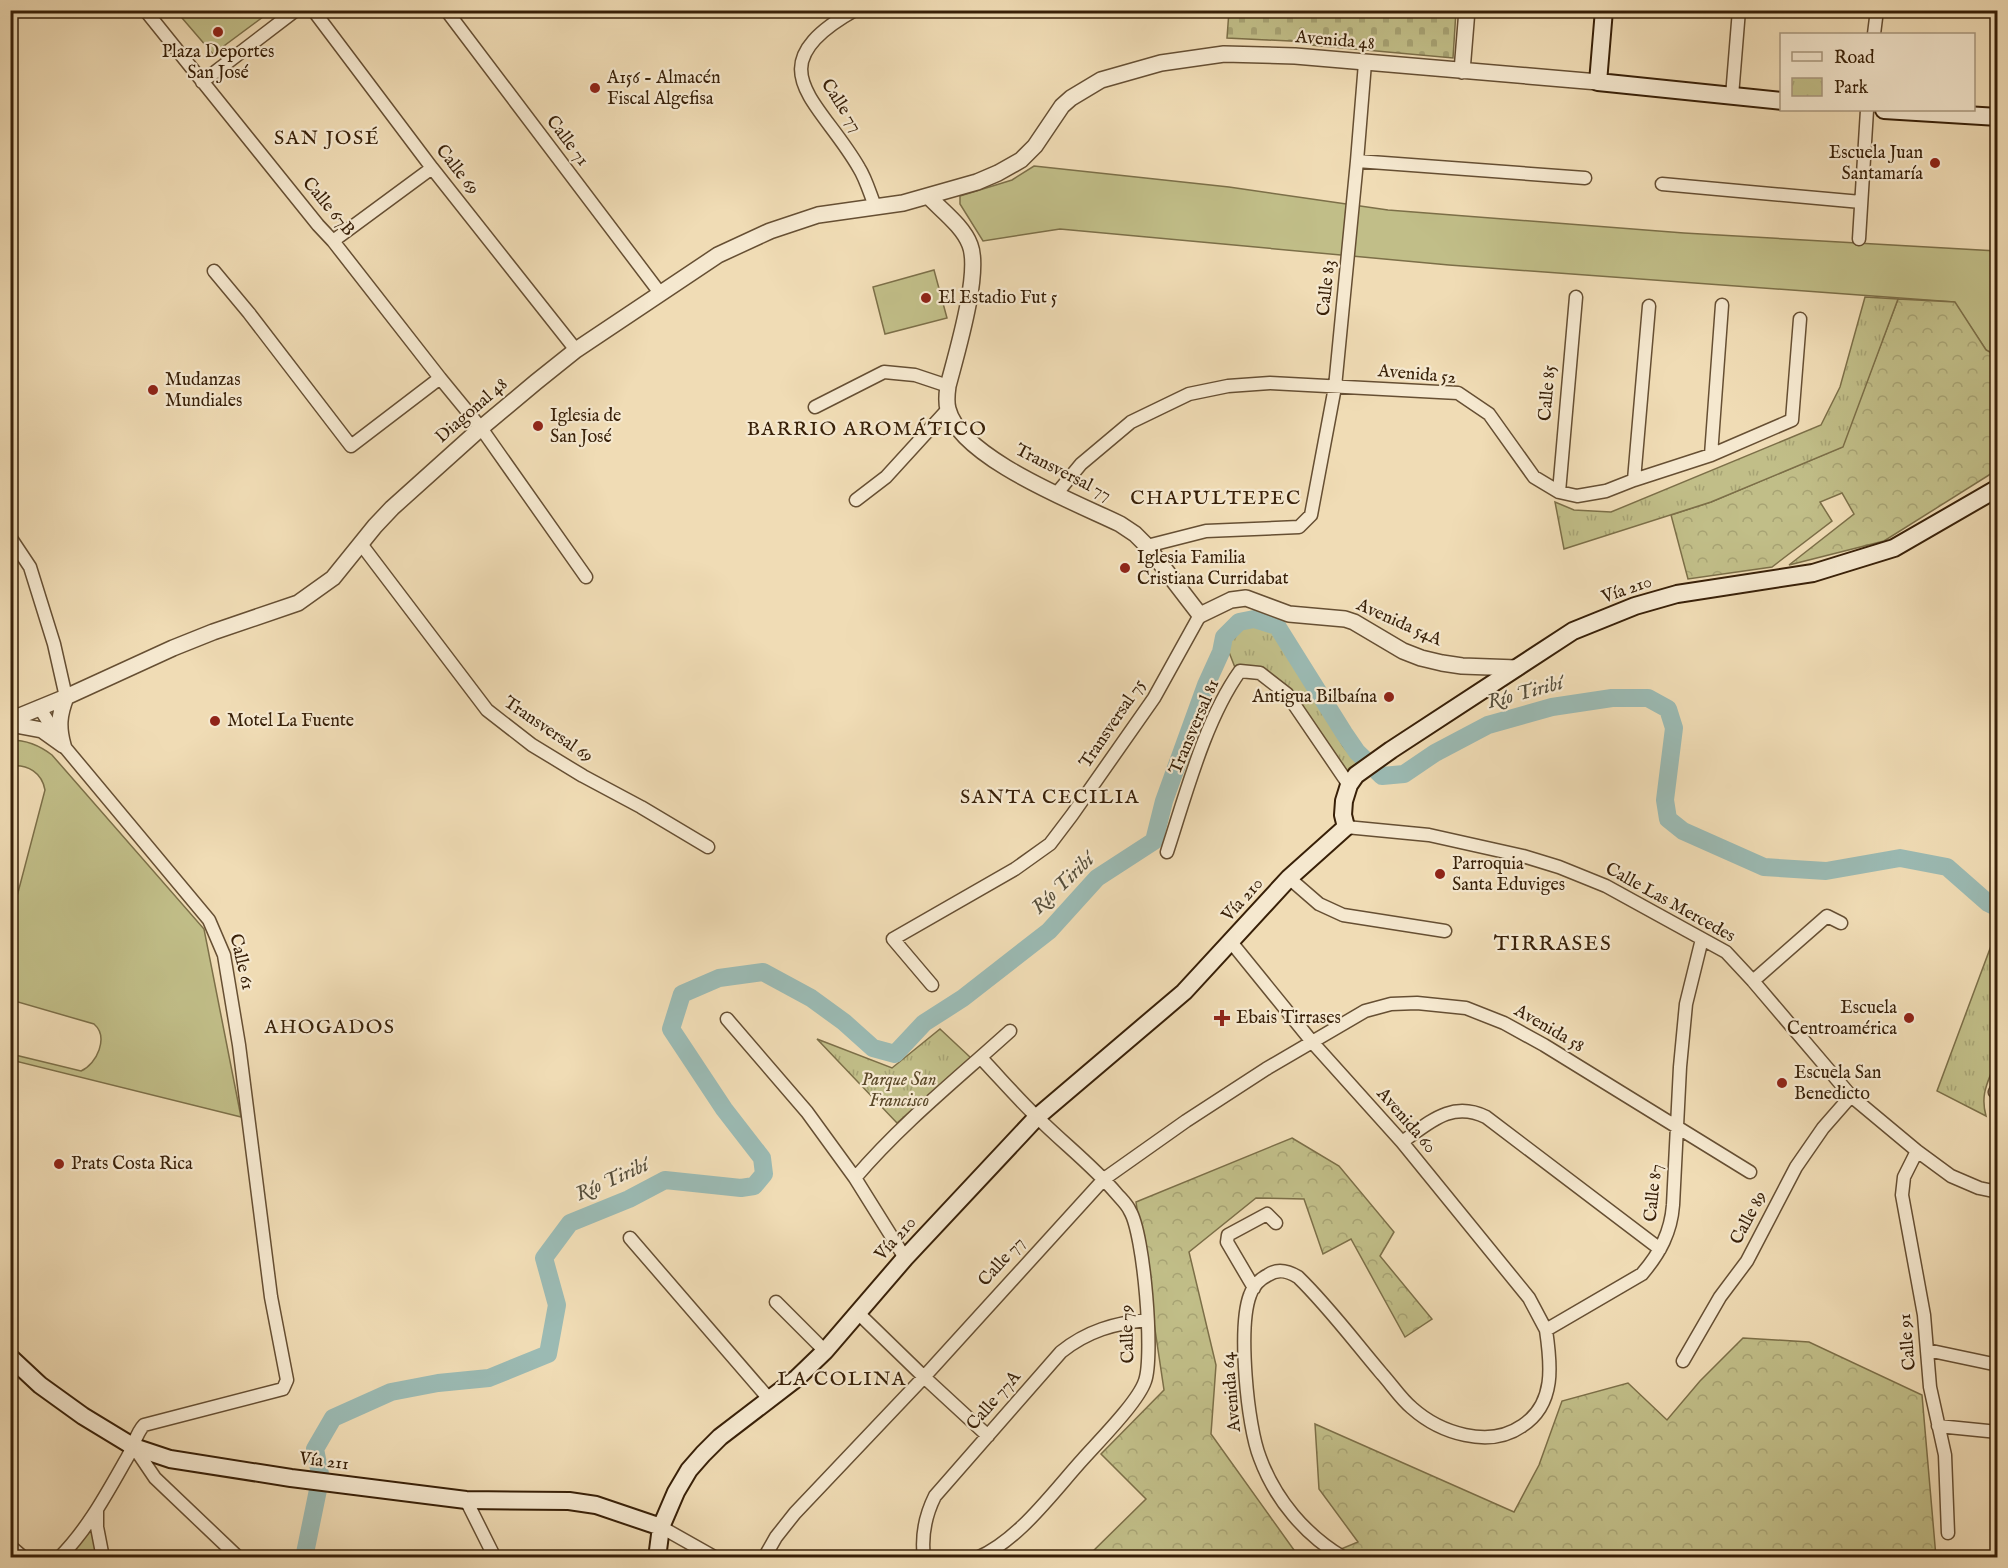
<svg xmlns="http://www.w3.org/2000/svg" width="2008" height="1568" font-family="'IM FELL English',serif">
  <defs>
    <pattern id="forest-crowns" width="20" height="18" patternUnits="userSpaceOnUse" patternTransform="scale(1.5)"><rect width="20" height="18" fill="#c1be88"/><path d="M2 6a3 3 0 1 1 6 0M12 15a3 3 0 1 1 6 0" fill="none" stroke="#a7a374"/></pattern>
    <pattern id="cemetery-stones" width="16" height="16" patternUnits="userSpaceOnUse" patternTransform="scale(1.5)"><rect width="16" height="16" fill="#c1be88"/><path d="M2 7V4a2 2 0 0 1 4 0v3zM10 15v-3a2 2 0 0 1 4 0v3z" fill="#a7a374"/></pattern>
    <pattern id="park-tufts" width="24" height="20" patternUnits="userSpaceOnUse" patternTransform="scale(1.5)"><rect width="24" height="20" fill="#c1be88"/><path d="M3 7l-1-3M5 7V3M7 7l1-3M15 17l-1-3M17 17v-4M19 17l1-3" fill="none" stroke="#a7a374"/></pattern>
  </defs>
  <rect width="100%" height="100%" fill="#f0dcb5"/>
  <filter id="stains"><feTurbulence type="fractalNoise" baseFrequency=".00333" numOctaves="4"/><feColorMatrix values="0 0 0 0 .2 0 0 0 0 .09 0 0 0 0 .02 0 0 0 .5 -.17"/></filter>
  <radialGradient id="worn" r=".72"><stop offset=".6" stop-color="#630" stop-opacity="0"/><stop offset="1" stop-color="#630" stop-opacity=".3"/></radialGradient>
  <path fill="#c1be88" stroke="#7c6f48" stroke-width="1.5" d="M 176,11 L 271,11 L 213,54 Z
    M 1034,166 L 1229,187 L 1388,210 L 1684,233 L 1997,251 L 1997,357 L 1986,350 L 1954,302 L 1449,265 L 1060,229 L 983,241 L 960,204 L 960,196 L 1012,180 Z
    M 934,270 L 947,318 L 885,334 L 873,287 Z
    M 11,740 C 27,740 39,745 52,755 L 204,929 L 241,1117 L 11,1060 L 11,1054 L 81,1071 C 97,1064 109,1037 94,1024 L 11,1000 L 11,919 L 45,790 C 42,773 28,764 11,766 Z"/>
  <path fill="url(#forest-crowns)" stroke="#7c6f48" stroke-width="1.5" d="M 1898,299 L 1955,302 L 1986,350 L 1997,356 L 1997,470 L 1884,541 L 1789,565 L 1854,514 L 1842,493 L 1820,502 L 1832,521 L 1772,567 L 1688,579 L 1671,515 L 1711,502 L 1842,447 Z
    M 1292,1138 L 1339,1166 L 1394,1232 L 1380,1256 L 1432,1319 L 1405,1337 L 1351,1239 L 1323,1254 L 1304,1199 L 1256,1198 L 1189,1252 L 1216,1365 L 1211,1434 L 1299,1557 L 1086,1558 L 1146,1499 L 1101,1454 L 1164,1390 L 1136,1202 Z
    M 1743,1338 L 1809,1342 L 1922,1395 L 1936,1557 L 1322,1557 L 1358,1542 L 1319,1489 L 1315,1424 L 1514,1512 L 1539,1465 L 1562,1401 L 1628,1383 L 1667,1420 L 1700,1381 Z"/>
  <path fill="url(#cemetery-stones)" stroke="#7c6f48" stroke-width="1.5" d="M 1229,11 L 1456,11 L 1453,58 L 1311,45 L 1311,42 L 1227,38 Z"/>
  <path fill="url(#park-tufts)" stroke="#7c6f48" stroke-width="1.5" d="M 1865,297 L 1898,299 L 1843,447 L 1711,502 L 1564,549 L 1555,502 L 1574,510 L 1611,512 L 1821,425 L 1840,387 Z
    M 1260,624 L 1278,631 L 1343,746 L 1357,763 L 1344,774 L 1289,693 L 1260,671 L 1236,670 L 1225,642 L 1244,625 Z
    M 1991,946 L 1997,950 C 1998,982 2000,1016 1998,1049 C 1995,1075 1978,1087 1986,1116 L 1937,1091 Z
    M 940,1029 L 971,1058 L 897,1123 L 817,1039 L 892,1068 Z
    M 93,1520 L 100,1557 L 65,1558 Z"/>
  <g fill="none" stroke-linecap="round" stroke-linejoin="round">
    <path stroke="#9bbab3" stroke-width="18" d="M 320,1474 L 315,1449 L 333,1418 L 391,1392 L 438,1383 L 489,1378 L 548,1354 L 557,1305 L 544,1258 L 570,1223 L 629,1199 L 665,1180 L 741,1188 L 754,1186 L 764,1174 L 762,1158 L 724,1109 L 671,1029 L 682,994 L 719,978 L 763,972 L 811,998 L 844,1022 L 873,1048 L 895,1054 L 924,1023 L 963,998 L 1049,931 L 1097,878 L 1154,841 L 1164,801 L 1206,685 L 1221,652 L 1224,637 L 1239,622 L 1254,619 L 1277,626 L 1344,733 L 1357,752 L 1382,776 L 1404,774 L 1435,753 L 1488,725 L 1552,707 L 1612,698 L 1648,698 L 1668,709 L 1674,728 L 1665,800 L 1668,819 L 1683,831 L 1764,867 L 1826,871 L 1900,858 L 1947,867 L 1988,903 L 1998,908
      M 304,1558 L 319,1485"/>
    <g stroke="#664f33" stroke-width="15">
      <path id="minor" d="M 145,10 L 318,225 L 333,241 L 440,378 L 481,428 L 586,577
        M 313,10 L 432,168 L 576,350
        M 446,10 L 660,293
        M 855,10 C 753,67 820,100 859,168 C 866,179 870,194 875,206
        M 1874,34 L 1877,10
        M 202,82 L 296,10
        M 1732,96 L 1739,10
        M 1357,161 L 1585,178
        M 1662,184 L 1861,202
        M 1859,239 L 1867,110
        M 333,241 L 432,168
        M 214,271 L 249,313 L 351,446 L 440,378
        M 815,407 L 884,372 L 915,375 L 948,386
        M 1711,455 L 1722,305
        M 1634,480 L 1649,306
        M 1559,492 L 1576,297
        M 1057,493 L 1081,464 L 1131,422 L 1189,394 L 1228,386 L 1270,383 L 1458,393 L 1489,414 L 1534,477 L 1559,492 L 1577,496 L 1606,491 L 1634,480 L 1711,455 L 1792,420 L 1800,319
        M 856,500 L 886,477 L 948,409
        M 10,537 L 30,567 L 54,644 L 66,697
        M 361,544 L 487,710 L 532,745 L 583,776 L 641,807 L 708,847
        M 1147,546 L 1206,531 L 1299,527 L 1311,515 L 1335,387 L 1357,161 L 1365,63
        M 39,707 L 63,745 L 209,920 L 224,955 L 239,1045 L 271,1297 L 287,1380 L 283,1389 L 144,1425 C 136,1433 133,1448 127,1458 C 107,1493 88,1529 59,1558
        M 1346,827 L 1429,835 L 1523,856 L 1559,867 L 1606,886 L 1726,952 L 1753,981 L 1851,1096 L 1917,1151 L 1951,1176 L 1979,1188 L 1998,1192
        M 1167,852 C 1186,794 1205,720 1240,671 L 1260,673 L 1287,694 L 1349,785
        M 1289,878 L 1319,904 L 1343,915 L 1445,931
        M 1231,942 L 1313,1043 L 1402,1142 L 1529,1298 L 1546,1330
        M 1753,981 L 1827,916 L 1841,923
        M 932,985 L 893,939 L 1015,869 L 1050,844 L 1072,815 L 1154,698 L 1200,615
        M 727,1019 L 807,1112 L 855,1178 L 905,1258
        M 1998,1086 L 1995,1092 L 1998,1095
        M 1402,1142 C 1429,1123 1451,1100 1486,1117 L 1660,1249
        M 1917,1151 L 1904,1177 L 1902,1195 L 1924,1315 L 1930,1387 L 1945,1455 L 1948,1533
        M 855,1178 C 902,1123 957,1079 1010,1031
        M 630,1238 L 770,1400
        M 1254,1288 L 1227,1242 L 1228,1235 L 1267,1214 L 1276,1223
        M 776,1302 L 825,1351
        M 857,1312 L 924,1377 L 988,1436
        M 1927,1350 L 1998,1365
        M 1683,1361 L 1720,1297 L 1747,1261 L 1796,1167 L 1823,1128 L 1851,1096
        M 1938,1426 L 1998,1432
        M 134,1447 L 155,1478 L 239,1558
        M 466,1500 L 495,1558
        M 97,1510 L 97,1527 L 103,1558
        M 661,1527 L 716,1558
        M 10,1546 L 24,1558
        M 764,1558 L 776,1537 L 795,1513 L 924,1377 L 1104,1179 L 1186,1121 L 1266,1069 L 1365,1011 L 1391,1004 L 1417,1003 L 1466,1008 L 1504,1023 L 1544,1045 L 1750,1172
        M 924,1558 C 921,1535 925,1516 935,1496 L 1061,1352 C 1087,1331 1115,1323 1147,1320
        M 977,1558 C 1018,1541 1053,1492 1083,1459 C 1099,1441 1138,1402 1145,1381 C 1154,1356 1144,1234 1130,1211 C 1127,1204 1121,1199 1116,1193 C 1092,1165 1063,1143 1037,1117 C 1018,1099 1000,1078 981,1058
        M 1344,1558 C 1305,1535 1275,1499 1260,1458 C 1247,1426 1238,1327 1250,1295 C 1253,1286 1260,1279 1268,1275 C 1278,1268 1288,1271 1298,1277 C 1328,1306 1354,1341 1382,1374 C 1392,1385 1401,1399 1412,1408 C 1440,1433 1489,1449 1522,1426 C 1556,1404 1551,1364 1546,1330 L 1642,1274 C 1660,1253 1671,1232 1673,1205 L 1680,1067 L 1686,1004 L 1702,939"/>
    </g>
    <g stroke="#664f33" stroke-width="18">
      <path id="tertiary" d="M 1462,71 L 1467,10
        M 928,196 C 941,210 963,226 970,245 C 981,273 956,355 948,386 C 947,393 946,402 948,409 C 960,458 1077,503 1120,524 L 1135,534 L 1147,546 L 1200,615 L 1231,600 L 1246,598 L 1289,614 L 1345,619 L 1354,622 L 1403,651 L 1421,658 L 1442,663 L 1462,666 L 1517,668
        M 10,720 L 66,697 L 173,648 L 213,632 L 298,603 L 333,578 L 375,526 L 392,508 L 481,428 L 536,382 L 576,350 L 718,255 L 770,231 L 818,215 L 903,203 L 977,182 L 998,173 L 1021,160 L 1035,146 L 1062,106 L 1071,98 L 1101,80 L 1161,63 L 1224,54 L 1295,56 L 1598,82
        M 10,724 L 42,730 L 63,745
        M 63,745 C 58,727 59,715 66,697"/>
    </g>
    <g stroke="#382008" stroke-width="20">
      <path id="secondary" d="M 1604,10 L 1598,82 L 1782,101
        M 1884,110 L 1998,117
        M 10,1357 L 40,1385 L 83,1416 L 134,1447 L 170,1459 L 291,1478 L 466,1500 L 569,1501 L 596,1505 L 661,1527
        M 657,1558 L 661,1527 L 676,1492 L 689,1470 L 703,1454 L 720,1437 L 797,1378 L 825,1351 L 905,1258 L 1037,1117 L 1184,992 L 1289,878 L 1346,827 L 1343,815 L 1344,801 L 1349,785 L 1356,775 L 1391,750 L 1573,631 L 1635,606 L 1677,594 L 1813,573 L 1894,548 L 1998,488"/>
    </g>
    <use href="#minor" stroke="#f5e8cf" stroke-width="12"/>
    <use href="#tertiary" stroke="#f5e8cf" stroke-width="15"/>
    <use href="#secondary" stroke="#f5e8cf" stroke-width="16"/>
  </g>
  <g fill="#8f2418" stroke="#f5e8cf" stroke-width="2">
    <circle cx="218" cy="32" r="6"/>
    <circle cx="595" cy="88" r="6"/>
    <circle cx="1935" cy="163" r="6"/>
    <circle cx="926" cy="298" r="6"/>
    <circle cx="153" cy="390" r="6"/>
    <circle cx="538" cy="426" r="6"/>
    <circle cx="1125" cy="568" r="6"/>
    <circle cx="1389" cy="697" r="6"/>
    <circle cx="215" cy="721" r="6"/>
    <circle cx="1440" cy="874" r="6"/>
    <path d="M1219 1009h6v6h6v6h-6v6h-6v-6h-6v-6h6z"/>
    <circle cx="1909" cy="1018" r="6"/>
    <circle cx="1782" cy="1083" r="6"/>
    <circle cx="59" cy="1164" r="6"/>
  </g>
  <g text-anchor="middle" dominant-baseline="central" stroke-width="4.5" stroke-linejoin="round" paint-order="stroke">
    <g font-size="18" fill="#382008" stroke="#f5e8cf">
      <text transform="translate(1335 41) rotate(5)">Avenida 48</text>
      <text transform="translate(841 106) rotate(57)">Calle 77</text>
      <text transform="translate(567 141) rotate(53)">Calle 71</text>
      <text transform="translate(457 170) rotate(52)">Calle 69</text>
      <text transform="translate(328 207) rotate(50)">Calle 67B</text>
      <text transform="translate(1327 288) rotate(-84)">Calle 83</text>
      <text transform="translate(1417 375) rotate(5)">Avenida 52</text>
      <text transform="translate(1548 393) rotate(-85)">Calle 85</text>
      <text transform="translate(472 411) rotate(-41)">Diagonal 48</text>
      <text transform="translate(1063 473) rotate(27)">Transversal 77</text>
      <text transform="translate(1627 590) rotate(-19)">Vía 210</text>
      <text transform="translate(1399 623) rotate(24)">Avenida 54A</text>
      <text transform="translate(1113 724) rotate(-56)">Transversal 75</text>
      <text transform="translate(1195 727) rotate(-67)">Transversal 81</text>
      <text transform="translate(548 730) rotate(34)">Transversal 69</text>
      <text transform="translate(1243 900) rotate(-48)">Vía 210</text>
      <text transform="translate(1670 903) rotate(29)">Calle Las Mercedes</text>
      <text transform="translate(241 962) rotate(77)">Calle 61</text>
      <text transform="translate(1549 1029) rotate(30)">Avenida 58</text>
      <text transform="translate(1406 1121) rotate(49)">Avenida 60</text>
      <text transform="translate(1654 1193) rotate(-84)">Calle 87</text>
      <text transform="translate(1749 1218) rotate(-62)">Calle 89</text>
      <text transform="translate(896 1239) rotate(-48)">Vía 210</text>
      <text transform="translate(1002 1262) rotate(-48)">Calle 77</text>
      <text transform="translate(1128 1334) rotate(-92)">Calle 79</text>
      <text transform="translate(1908 1342) rotate(-95)">Calle 91</text>
      <text transform="translate(1232 1392) rotate(-95)">Avenida 64</text>
      <text transform="translate(994 1401) rotate(-49)">Calle 77A</text>
      <text transform="translate(324 1462) rotate(7)">Vía 211</text>
    </g>
    <g font-size="18" fill="#382008" stroke="#f5e8cf" text-anchor="start">
      <text x="218" y="52" text-anchor="middle">Plaza Deportes<tspan x="218" dy="21">San José</tspan></text>
      <text x="607" y="78">A156 - Almacén<tspan x="607" dy="21">Fiscal Algefisa</tspan></text>
      <text x="1923" y="153" text-anchor="end">Escuela Juan<tspan x="1923" dy="21">Santamaría</tspan></text>
      <text x="938" y="298">El Estadio Fut 5</text>
      <text x="165" y="380">Mudanzas<tspan x="165" dy="21">Mundiales</tspan></text>
      <text x="550" y="416">Iglesia de<tspan x="550" dy="21">San José</tspan></text>
      <text x="1137" y="558">Iglesia Familia<tspan x="1137" dy="21">Cristiana Curridabat</tspan></text>
      <text x="1377" y="697" text-anchor="end">Antigua Bilbaína</text>
      <text x="227" y="721">Motel La Fuente</text>
      <text x="1452" y="864">Parroquia<tspan x="1452" dy="21">Santa Eduviges</tspan></text>
      <text x="1897" y="1008" text-anchor="end">Escuela<tspan x="1897" dy="21">Centroamérica</tspan></text>
      <text x="1236" y="1018">Ebais Tirrases</text>
      <text x="1794" y="1073">Escuela San<tspan x="1794" dy="21">Benedicto</tspan></text>
      <text x="71" y="1164">Prats Costa Rica</text>
    </g>
    <g font-size="18" font-style="italic" fill="#5a4828" stroke="#f5e8cf">
      <text x="899" y="1080">Parque San<tspan x="899" dy="21">Francisco</tspan></text>
    </g>
    <g font-size="20" letter-spacing="1.5" fill="#382008" stroke="#f5e8cf">
      <text x="327" y="138">SAN JOSÉ</text>
      <text x="867" y="429">BARRIO AROMÁTICO</text>
      <text x="1216" y="498">CHAPULTEPEC</text>
      <text x="1050" y="797">SANTA CECILIA</text>
      <text x="330" y="1027">AHOGADOS</text>
      <text x="842" y="1379">LA COLINA</text>
    </g>
    <g font-size="20" font-style="italic" fill="#564e3b" stroke="#f5e8cf">
      <text transform="translate(1525 693) rotate(-15)">Río Tiribí</text>
      <text transform="translate(1063 884) rotate(-44)">Río Tiribí</text>
      <text transform="translate(612 1180) rotate(-24)">Río Tiribí</text>
    </g>
    <g font-size="21" letter-spacing="1.5" fill="#382008" stroke="#f5e8cf">
      <text x="1553" y="944">TIRRASES</text>
    </g>
  </g>
  <rect width="2008" height="1568" fill="none" stroke="#f0dcb5" stroke-width="36"/>
  <rect x="12" y="12" width="1984" height="1544" fill="none" stroke="#382008" stroke-width="3"/>
  <rect x="18" y="18" width="1972" height="1532" fill="none" stroke="#382008" stroke-width="1.5"/>
  <rect x="1780" y="33" width="195" height="78" fill="#f5e8cf" stroke="#a9987f" stroke-width="1.5"/>
  <rect x="1792" y="52" width="30" height="9" fill="#f5e8cf" stroke="#a9987f" stroke-width="1.5"/>
  <text x="1834" y="63" font-size="18" fill="#382008">Road</text>
  <rect x="1792" y="78" width="30" height="18" fill="url(#park-tufts)" stroke="#a9987f" stroke-width="1.5"/>
  <text x="1834" y="93" font-size="18" fill="#382008">Park</text>
  <rect width="100%" height="100%" filter="url(#stains)"/>
  <rect width="100%" height="100%" fill="url(#worn)"/>
</svg>
